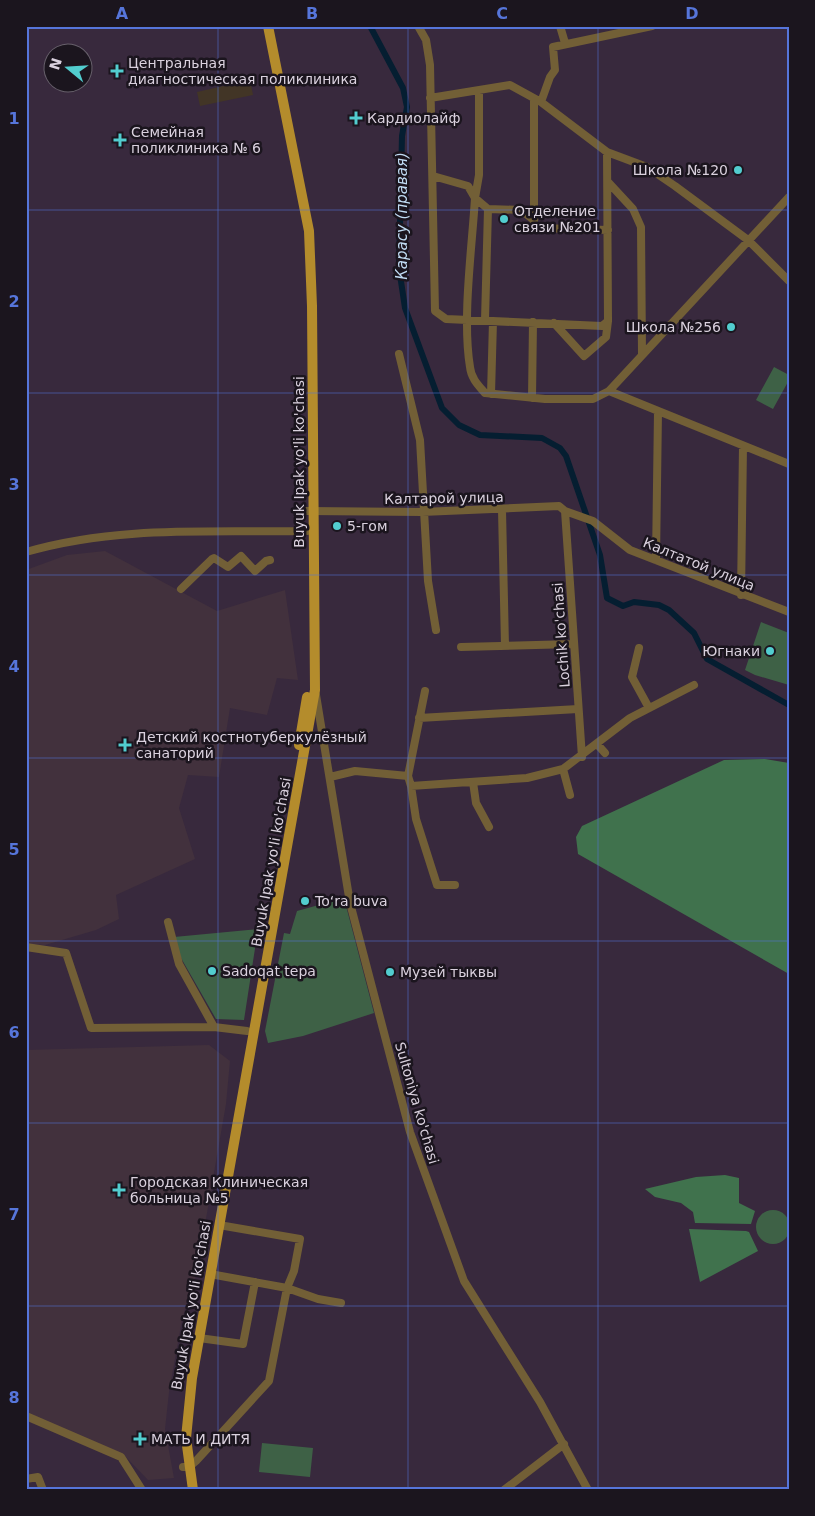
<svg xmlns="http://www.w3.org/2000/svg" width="815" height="1516" font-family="'DejaVu Sans',sans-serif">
  <rect width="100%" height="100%" fill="#38293d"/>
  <path fill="#423526" d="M 250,80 L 253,95 L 200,106 L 197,92 Z"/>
  <path fill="#42313d" d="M 105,551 L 217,611 L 285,590 L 298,680 L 277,678 L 267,715 L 230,708 L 219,777 L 188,775 L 179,808 L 195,859 L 116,895 L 119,919 L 96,930 L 45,945 L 26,944 L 26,570 L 67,555 Z
    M 209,1045 L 230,1061 L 226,1104 L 196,1276 L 192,1284 L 182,1320 L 169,1392 L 165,1429 L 174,1478 L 148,1480 L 125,1456 L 26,1416 L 26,1050 Z"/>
  <path fill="#3e6146" d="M 774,367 L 789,375 L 789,380 L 773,409 L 756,400 Z
    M 761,622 L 789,633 L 789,685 L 755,675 L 745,670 Z
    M 344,898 L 374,1013 L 303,1036 L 268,1043 L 265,1031 L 284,933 L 290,934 L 297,911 Z
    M 258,929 L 244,1020 L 216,1019 L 181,958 L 174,937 Z
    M756 1227a17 17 0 1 1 34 0a17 17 0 1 1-34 0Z
    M 262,1443 L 313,1448 L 310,1477 L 259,1472 Z"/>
  <path fill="#40724d" d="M 765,759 L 789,763 L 789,974 L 578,854 L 576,837 L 582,826 L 724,760 Z
    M 725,1175 L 739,1178 L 739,1203 L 755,1211 L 751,1224 L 695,1223 L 693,1212 L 681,1203 L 655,1197 L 645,1189 L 696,1177 Z
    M 689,1229 L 746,1231 L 749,1232 L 758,1251 L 700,1282 Z"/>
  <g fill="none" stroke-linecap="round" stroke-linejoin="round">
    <path stroke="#051e31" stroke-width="6" d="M 370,26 L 403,88 L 407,107 L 402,136 L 399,268 L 405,308 L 442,408 L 459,425 L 480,435 L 542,438 L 560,448 L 566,456 L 600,555 L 607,598 L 623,606 L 634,602 L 659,605 L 669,610 L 694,633 L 707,659 L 789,705"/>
    <path stroke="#725f36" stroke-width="8" d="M 418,26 L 426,40 L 430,65 L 435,311 L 446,319 L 602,326 L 608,321 L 607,152
      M 560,26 L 565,43
      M 479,91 L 479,175 L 475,198 L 488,209 L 485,320
      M 430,98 L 510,85 L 541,102 L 607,152 L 647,167 L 675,186 L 748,240 L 789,281
      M 534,99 L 534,226 L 538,228 L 608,230
      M 541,102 L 550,77 L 555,70 L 553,47 L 652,26
      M 433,176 L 468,186 L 475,198 C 472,248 462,319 470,367 C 471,378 478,385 485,393 L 545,399 L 593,399 L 609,391 L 789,197
      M 608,182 L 633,209 L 641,227 L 642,354
      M 488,209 L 521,210 L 534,220
      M 554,323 L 584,356 L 606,337 L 608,321
      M 399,354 L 420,440 L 428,581 L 436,630
      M 609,391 L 789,464
      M 491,394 L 493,321
      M 532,398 L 533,322
      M 502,510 L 505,646
      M 307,511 L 422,512 L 559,506 L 565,511 L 593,521 L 630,550 L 789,612
      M 565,511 L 582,757
      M 26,552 C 120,525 211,533 307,531
      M 656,560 L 658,411
      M 181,589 L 212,559 L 214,558 L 228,567 L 241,556 L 255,571 L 266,561 L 270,560
      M 741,595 L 743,446
      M 461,647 L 573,644
      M 639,648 L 632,677 L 649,708
      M 316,695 L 350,903 L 410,1132 L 464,1281 L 540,1402 L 588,1490
      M 419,718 L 578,709
      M 597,744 L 605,753
      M 563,769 L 570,795
      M 408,776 L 425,691
      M 330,777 L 355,771 L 408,776 L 411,786 L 527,778 L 563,769 L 630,718 L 694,685
      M 473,782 L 476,803 L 489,827
      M 411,786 L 416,819 L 437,885 L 455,885
      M 26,947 L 66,953 L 91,1028 L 214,1027 L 179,964 L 168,922
      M 214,1027 L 247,1031
      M 210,1274 L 287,1288 L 318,1299 L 341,1303
      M 199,1338 L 243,1344 L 255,1282
      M 26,1416 L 121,1457 L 142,1490
      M 183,1467 L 189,1467 L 196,1461 L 269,1381 L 287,1288 L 294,1271 L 300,1239 L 219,1225
      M 26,1479 L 38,1477 L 43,1490
      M 504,1490 L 564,1444"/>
    <path stroke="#b48c2c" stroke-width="10" d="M 299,745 L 307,697
      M 193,1490 L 186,1438 L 192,1378 L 315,690 L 312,306 L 309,231 L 268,26"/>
  </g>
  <path fill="none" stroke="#5675da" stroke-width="1" stroke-opacity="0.55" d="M 218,26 L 218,1490M 408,26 L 408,1490M 598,26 L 598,1490M 26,210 L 789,210M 26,393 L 789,393M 26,575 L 789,575M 26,758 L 789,758M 26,941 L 789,941M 26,1123 L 789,1123M 26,1306 L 789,1306"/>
  <g fill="#52cdcf" stroke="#1b151e" stroke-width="2">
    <path d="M114.5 63.5h5v5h5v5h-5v5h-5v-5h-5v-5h5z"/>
    <path d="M353.5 110.5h5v5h5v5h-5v5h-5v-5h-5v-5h5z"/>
    <path d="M117.5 132.5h5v5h5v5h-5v5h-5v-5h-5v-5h5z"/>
    <circle cx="738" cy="170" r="5"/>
    <circle cx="504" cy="219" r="5"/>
    <circle cx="731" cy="327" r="5"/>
    <circle cx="337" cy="526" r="5"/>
    <circle cx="770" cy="651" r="5"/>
    <path d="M122.5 737.5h5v5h5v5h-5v5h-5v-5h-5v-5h5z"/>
    <circle cx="305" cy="901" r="5"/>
    <circle cx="212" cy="971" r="5"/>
    <circle cx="390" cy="972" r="5"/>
    <path d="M116.5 1182.5h5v5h5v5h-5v5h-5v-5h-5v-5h5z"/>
    <path d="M137.5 1431.5h5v5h5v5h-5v5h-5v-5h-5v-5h5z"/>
  </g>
  <g text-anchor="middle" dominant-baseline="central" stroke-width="5" stroke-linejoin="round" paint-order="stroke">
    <g font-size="14" fill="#dad1de" stroke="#1b151e" text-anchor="start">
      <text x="128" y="63">Центральная<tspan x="128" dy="16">диагностическая поликлиника</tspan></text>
      <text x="367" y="118">Кардиолайф</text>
      <text x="131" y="132">Семейная<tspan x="131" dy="16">поликлиника № 6</tspan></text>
      <text x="728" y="170" text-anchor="end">Школа №120</text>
      <text x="514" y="211">Отделение<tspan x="514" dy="16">связи №201</tspan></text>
      <text x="721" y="327" text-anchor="end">Школа №256</text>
      <text x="347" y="526">5-гом</text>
      <text x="760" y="651" text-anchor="end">Югнаки</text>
      <text x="136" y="737">Детский костнотуберкулёзный<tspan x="136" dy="16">санаторий</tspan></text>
      <text x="315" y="901">To‘ra buva</text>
      <text x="222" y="971">Sadoqat tepa</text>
      <text x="400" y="972">Музей тыквы</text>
      <text x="130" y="1182">Городская Клиническая<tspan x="130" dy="16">больница №5</tspan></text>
      <text x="151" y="1439">МАТЬ И ДИТЯ</text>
    </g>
    <g font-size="14" fill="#dad1de" stroke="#1b151e">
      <text transform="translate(299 462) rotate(-90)">Buyuk Ipak yo'li ko'chasi</text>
      <text transform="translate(444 498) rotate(-1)">Калтарой улица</text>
      <text transform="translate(699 564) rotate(22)">Калтатой улица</text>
      <text transform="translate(561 635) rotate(-94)">Lochik ko'chasi</text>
      <text transform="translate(271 862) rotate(-80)">Buyuk Ipak yo'li ko'chasi</text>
      <text transform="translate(417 1103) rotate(74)">Sultoniya ko'chasi</text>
      <text transform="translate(191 1305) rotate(-80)">Buyuk Ipak yo'li ko'chasi</text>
    </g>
    <g font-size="15" font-style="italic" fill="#c0dbf3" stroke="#1b151e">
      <text transform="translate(402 216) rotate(-90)">Карасу (правая)</text>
    </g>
  </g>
  <rect width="815" height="1516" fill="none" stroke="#1b151e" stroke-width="55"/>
  <g transform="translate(68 68) rotate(288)"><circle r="24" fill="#1b151e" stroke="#67606b"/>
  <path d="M0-4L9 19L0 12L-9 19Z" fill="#52cdcf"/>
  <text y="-8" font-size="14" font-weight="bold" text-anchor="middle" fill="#dad1de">N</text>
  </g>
  <rect x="28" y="28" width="760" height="1460" fill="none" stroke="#5675da" stroke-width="2"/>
  <g font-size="16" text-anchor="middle" font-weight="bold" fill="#5675da">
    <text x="122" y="19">A</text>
    <text x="312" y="19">B</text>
    <text x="502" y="19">C</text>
    <text x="692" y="19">D</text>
    <text x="14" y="124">1</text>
    <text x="14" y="307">2</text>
    <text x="14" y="490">3</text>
    <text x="14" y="672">4</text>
    <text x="14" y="855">5</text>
    <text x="14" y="1038">6</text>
    <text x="14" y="1220">7</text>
    <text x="14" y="1403">8</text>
  </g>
</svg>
